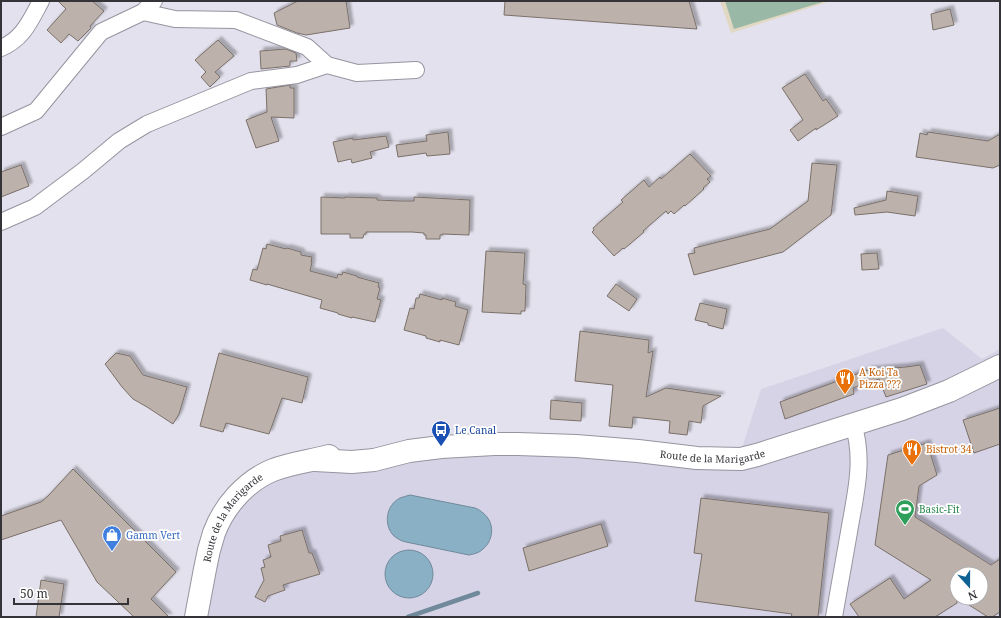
<svg xmlns="http://www.w3.org/2000/svg" width="1001" height="618" font-family="'Noto Serif',serif">
  <defs>
    <filter id="shadow"><feDropShadow dx="3.5" dy="-3.5" stdDeviation="1" flood-color="#0004"/></filter>
  </defs>
  <rect width="100%" height="100%" fill="#e3e1ed"/>
  <path fill="#d6d3e6" fill-rule="evenodd" d="M 943,328 L 982,359 L 1000,349 L 1000,617 L 193,617 L 231,503 L 297,457 L 515,449 L 739,457 L 761,389 ZM 957,574 L 981,574 L 981,598 L 957,598 Z"/>
  <path fill="#e1d8c3" d="M 720,1 L 831,1 L 731,33 Z"/>
  <path fill="#99b8a5" d="M 725,1 L 826,1 L 734,29 Z"/>
  <path fill="#8ab0c5" stroke="#708a9b" d="M 410,495 L 475,508 C 478,509 481,511 483,513 C 495,522 494,540 483,549 C 479,553 474,554 469,555 L 406,542 C 401,541 398,539 394,536 C 383,525 386,505 400,498 C 403,497 406,496 410,495 Z
    M385 574a24 24 0 1 1 48 0a24 24 0 1 1-48 0Z"/>
  <g fill="none" stroke-linecap="round" stroke-linejoin="round">
    <path stroke="#708a9b" stroke-width="4.5" d="M 408,617 L 478,593"/>
  </g>
  <path fill="#bdb2ab" stroke="#7a706a" filter="url(#shadow)" d="M 58,1 L 92,1 L 104,11 L 90,26 L 91,28 L 78,41 L 69,34 L 61,43 L 47,30 L 66,9 Z
    M 298,1 L 346,1 L 350,28 L 306,35 L 297,33 L 277,25 L 274,13 Z
    M 505,1 L 689,1 L 697,29 L 504,15 Z
    M 950,9 L 954,25 L 933,30 L 931,14 Z
    M 218,40 L 234,56 L 215,72 L 220,77 L 210,87 L 201,77 L 206,72 L 195,60 Z
    M 286,49 L 296,53 L 297,61 L 290,61 L 290,66 L 261,69 L 260,51 Z
    M 805,74 L 823,101 L 826,99 L 838,116 L 816,130 L 816,128 L 798,141 L 790,130 L 803,120 L 782,88 Z
    M 290,85 L 290,88 L 294,88 L 294,118 L 271,117 L 279,141 L 256,148 L 246,120 L 267,112 L 266,89 Z
    M 448,132 L 450,154 L 427,156 L 426,153 L 398,157 L 396,145 L 427,141 L 426,135 Z
    M 928,132 L 988,141 L 1000,134 L 1000,165 L 993,168 L 916,157 L 920,133 L 927,135 Z
    M 386,136 L 389,147 L 370,152 L 372,158 L 352,163 L 351,159 L 338,162 L 333,142 L 353,138 L 353,140 Z
    M 690,154 L 711,176 L 707,179 L 710,182 L 703,188 L 704,189 L 685,206 L 684,205 L 674,214 L 671,211 L 668,214 L 666,211 L 643,231 L 644,232 L 624,249 L 623,248 L 614,256 L 592,232 L 594,230 L 593,228 L 623,202 L 621,200 L 644,180 L 649,187 L 660,177 L 661,179 Z
    M 812,163 L 837,165 L 831,215 L 783,252 L 694,275 L 688,254 L 695,253 L 694,248 L 770,229 L 808,201 Z
    M 21,165 L 29,186 L 1,197 L 1,172 Z
    M 887,191 L 918,196 L 915,216 L 887,212 L 855,215 L 854,208 L 886,200 Z
    M 321,197 L 345,198 L 345,197 L 377,198 L 377,200 L 400,201 L 414,201 L 414,197 L 470,200 L 469,235 L 442,234 L 442,235 L 440,235 L 440,239 L 426,239 L 426,235 L 424,235 L 424,233 L 412,232 L 366,232 L 366,234 L 364,234 L 363,238 L 350,238 L 350,234 L 321,234 Z
    M 267,244 L 286,249 L 287,248 L 301,252 L 301,255 L 312,257 L 311,262 L 312,262 L 310,271 L 337,278 L 338,274 L 342,275 L 343,272 L 357,276 L 357,277 L 379,283 L 378,287 L 380,288 L 377,299 L 381,300 L 375,322 L 352,317 L 352,318 L 338,314 L 338,313 L 320,308 L 322,300 L 267,284 L 267,285 L 250,280 L 253,269 L 257,270 L 263,248 L 266,249 Z
    M 486,251 L 525,253 L 523,284 L 526,285 L 525,311 L 521,311 L 521,314 L 482,312 Z
    M 877,253 L 879,269 L 862,270 L 861,254 Z
    M 616,284 L 637,299 L 629,311 L 607,296 Z
    M 420,294 L 442,300 L 442,298 L 456,302 L 455,306 L 468,310 L 459,345 L 440,340 L 440,342 L 426,338 L 426,336 L 404,330 L 410,308 L 414,309 L 416,298 L 419,298 Z
    M 700,303 L 727,309 L 723,329 L 708,325 L 708,323 L 695,320 Z
    M 580,331 L 649,340 L 648,353 L 653,351 L 646,397 L 666,388 L 721,396 L 703,406 L 701,423 L 689,421 L 687,435 L 669,433 L 670,421 L 633,417 L 632,428 L 609,426 L 613,385 L 575,381 Z
    M 116,353 L 130,356 L 143,375 L 187,387 L 179,414 L 173,424 L 147,407 L 133,399 L 122,387 L 105,364 Z
    M 219,353 L 308,377 L 302,403 L 282,398 L 269,434 L 226,423 L 223,432 L 200,426 Z
    M 920,365 L 927,384 L 886,397 L 879,379 L 853,388 L 854,394 L 785,419 L 780,402 L 868,370 L 906,367 Z
    M 551,400 L 582,403 L 581,421 L 550,419 Z
    M 1000,408 L 1000,444 L 974,453 L 963,420 Z
    M 927,443 L 937,475 L 919,486 L 915,517 L 991,565 L 1000,559 L 1000,612 L 992,617 L 988,617 L 958,598 L 981,598 L 981,574 L 957,574 L 957,603 L 935,617 L 859,617 L 850,604 L 890,578 L 904,599 L 931,580 L 875,545 L 888,455 Z
    M 73,469 L 176,572 L 151,599 L 169,617 L 134,617 L 97,582 L 61,520 L 1,540 L 1,516 L 41,502 L 48,496 Z
    M 701,498 L 829,513 L 818,617 L 791,617 L 792,614 L 695,601 L 702,554 L 694,553 Z
    M 601,524 L 608,546 L 529,571 L 523,548 Z
    M 302,530 L 309,553 L 312,553 L 320,574 L 283,585 L 285,590 L 268,596 L 265,602 L 255,597 L 264,580 L 261,568 L 265,567 L 263,560 L 271,557 L 268,545 L 281,541 L 280,536 Z
    M 41,580 L 64,584 L 59,617 L 36,617 Z"/>
  <g fill="none" stroke-linecap="round" stroke-linejoin="round">
    <g stroke="#96949f" stroke-width="18">
      <path id="minor" d="M 1,48 C 23,39 30,21 41,1
        M 327,65 L 357,73 L 416,70
        M 1,127 L 36,111 L 101,32 L 143,12 L 154,1
        M 1,222 L 35,207 L 83,171 L 119,141 L 147,124 L 251,81 L 297,75 L 327,65 L 307,47 L 236,20 L 175,19 L 143,12
        M 834,617 C 839,589 844,561 849,532 C 855,496 865,460 853,424"/>
    </g>
    <g stroke="#96949f" stroke-width="24">
      <g id="secondary">
        <path id="s1" d="M 315,460 L 352,462 L 374,460 L 409,451 L 441,447 L 494,444 L 518,444 L 576,446 L 638,451 L 697,458 L 741,459 L 757,455 L 902,409 L 949,391 L 1000,366"/>
        <path id="s2" d="M 196,617 C 199,601 202,585 205,569 C 207,557 210,545 214,533 C 224,506 246,481 273,470 C 291,463 310,461 329,456"/>
      </g>
    </g>
    <use href="#minor" stroke="#fff" stroke-width="16"/>
    <use href="#secondary" stroke="#fff" stroke-width="22"/>
  </g>
  <defs>
    <g id="restaurant-pin" transform="scale(1)"><path d="M0 17L-7.5 6A9.5 9.5 0 1 1 7.5 6Z" fill="#e8710a" stroke="#fff"/><path d="M-5-6h1v4h1v-4h1v4h1v-4h1v5L-1.5 .5V6h-2V.5L-5-1ZM5-6V6H3V1.5H1.5Q1.5-4 5-6Z" fill="#fff"/></g>
    <g id="bus-pin" transform="scale(1)"><path d="M0 17L-7.5 6A9.5 9.5 0 1 1 7.5 6Z" fill="#1a4fb4" stroke="#fff"/><path d="M-5-6H5V4H4V6H2V4H-2V6H-4V4H-5ZM-3.5-4V0h7V-4ZM-3.5 1.2v1.5H-2V1.2ZM2 1.2v1.5H3.5V1.2Z" fill="#fff"/></g>
    <g id="stadium-pin" transform="scale(1)"><path d="M0 17L-7.5 6A9.5 9.5 0 1 1 7.5 6Z" fill="#2e9e5b" stroke="#fff"/><path d="M0-5a6.5 5 0 1 0 0 10a6.5 5 0 1 0 0-10ZM-3.5-1.8h7v3.6h-7Z" fill="#fff"/></g>
    <g id="shop-pin" transform="scale(1)"><path d="M0 17L-7.5 6A9.5 9.5 0 1 1 7.5 6Z" fill="#3f7fe0" stroke="#fff"/><path d="M-5-2.5h2.3a2.7 3.5 0 0 1 5.4 0H5L5.5 6h-11ZM-1.5-2.5h3a1.5 2.3 0 0 0-3 0Z" fill="#fff"/></g>
  </defs>
  <g fill-rule="evenodd">
    <use href="#restaurant-pin" x="845" y="378"/>
    <use href="#bus-pin" x="441" y="430"/>
    <use href="#restaurant-pin" x="912" y="449"/>
    <use href="#stadium-pin" x="905" y="509"/>
    <use href="#shop-pin" x="112" y="535"/>
  </g>
  <g text-anchor="middle" dominant-baseline="central" stroke-width="3.5" stroke-linejoin="round" paint-order="stroke">
    <g font-size="10" fill="#c56008" stroke="#fff" text-anchor="start">
      <text x="859" y="372">A Koi Ta<tspan x="859" dy="12">Pizza ???</tspan></text>
      <text x="926" y="449">Bistrot 34</text>
    </g>
    <g font-size="10" fill="#164399" stroke="#fff" text-anchor="start">
      <text x="455" y="430">Le Canal</text>
    </g>
    <g font-size="10" fill="#343338" stroke="#fff">
      <text stroke="none"><textPath href="#s1" startOffset="400">Route de la Marigarde</textPath></text>
      <text stroke="none"><textPath href="#s2" startOffset="109">Route de la Marigarde</textPath></text>
    </g>
    <g font-size="10" fill="#27864d" stroke="#fff" text-anchor="start">
      <text x="919" y="509">Basic-Fit</text>
    </g>
    <g font-size="10" fill="#366cbe" stroke="#fff" text-anchor="start">
      <text x="126" y="535">Gamm Vert</text>
    </g>
  </g>
  <rect width="1001" height="618" fill="none" stroke="#343338" stroke-width="4"/>
  <g transform="translate(969 586) rotate(159)"><circle r="19" fill="#ffffff" stroke="#aeadaf"/>
  <path d="M0-3L7 15L0 10L-7 15Z" fill="#0e6193"/>
  <text y="-6" font-size="11" font-weight="bold" text-anchor="middle" fill="#343338">N</text>
  </g>
  <path d="M14 598v6h114v-6" fill="none" stroke="#343338" stroke-width="2"/>
  <text x="20" y="598" font-size="12" fill="#343338" stroke="#ffffff" stroke-width="3" paint-order="stroke">50 m</text>
</svg>
